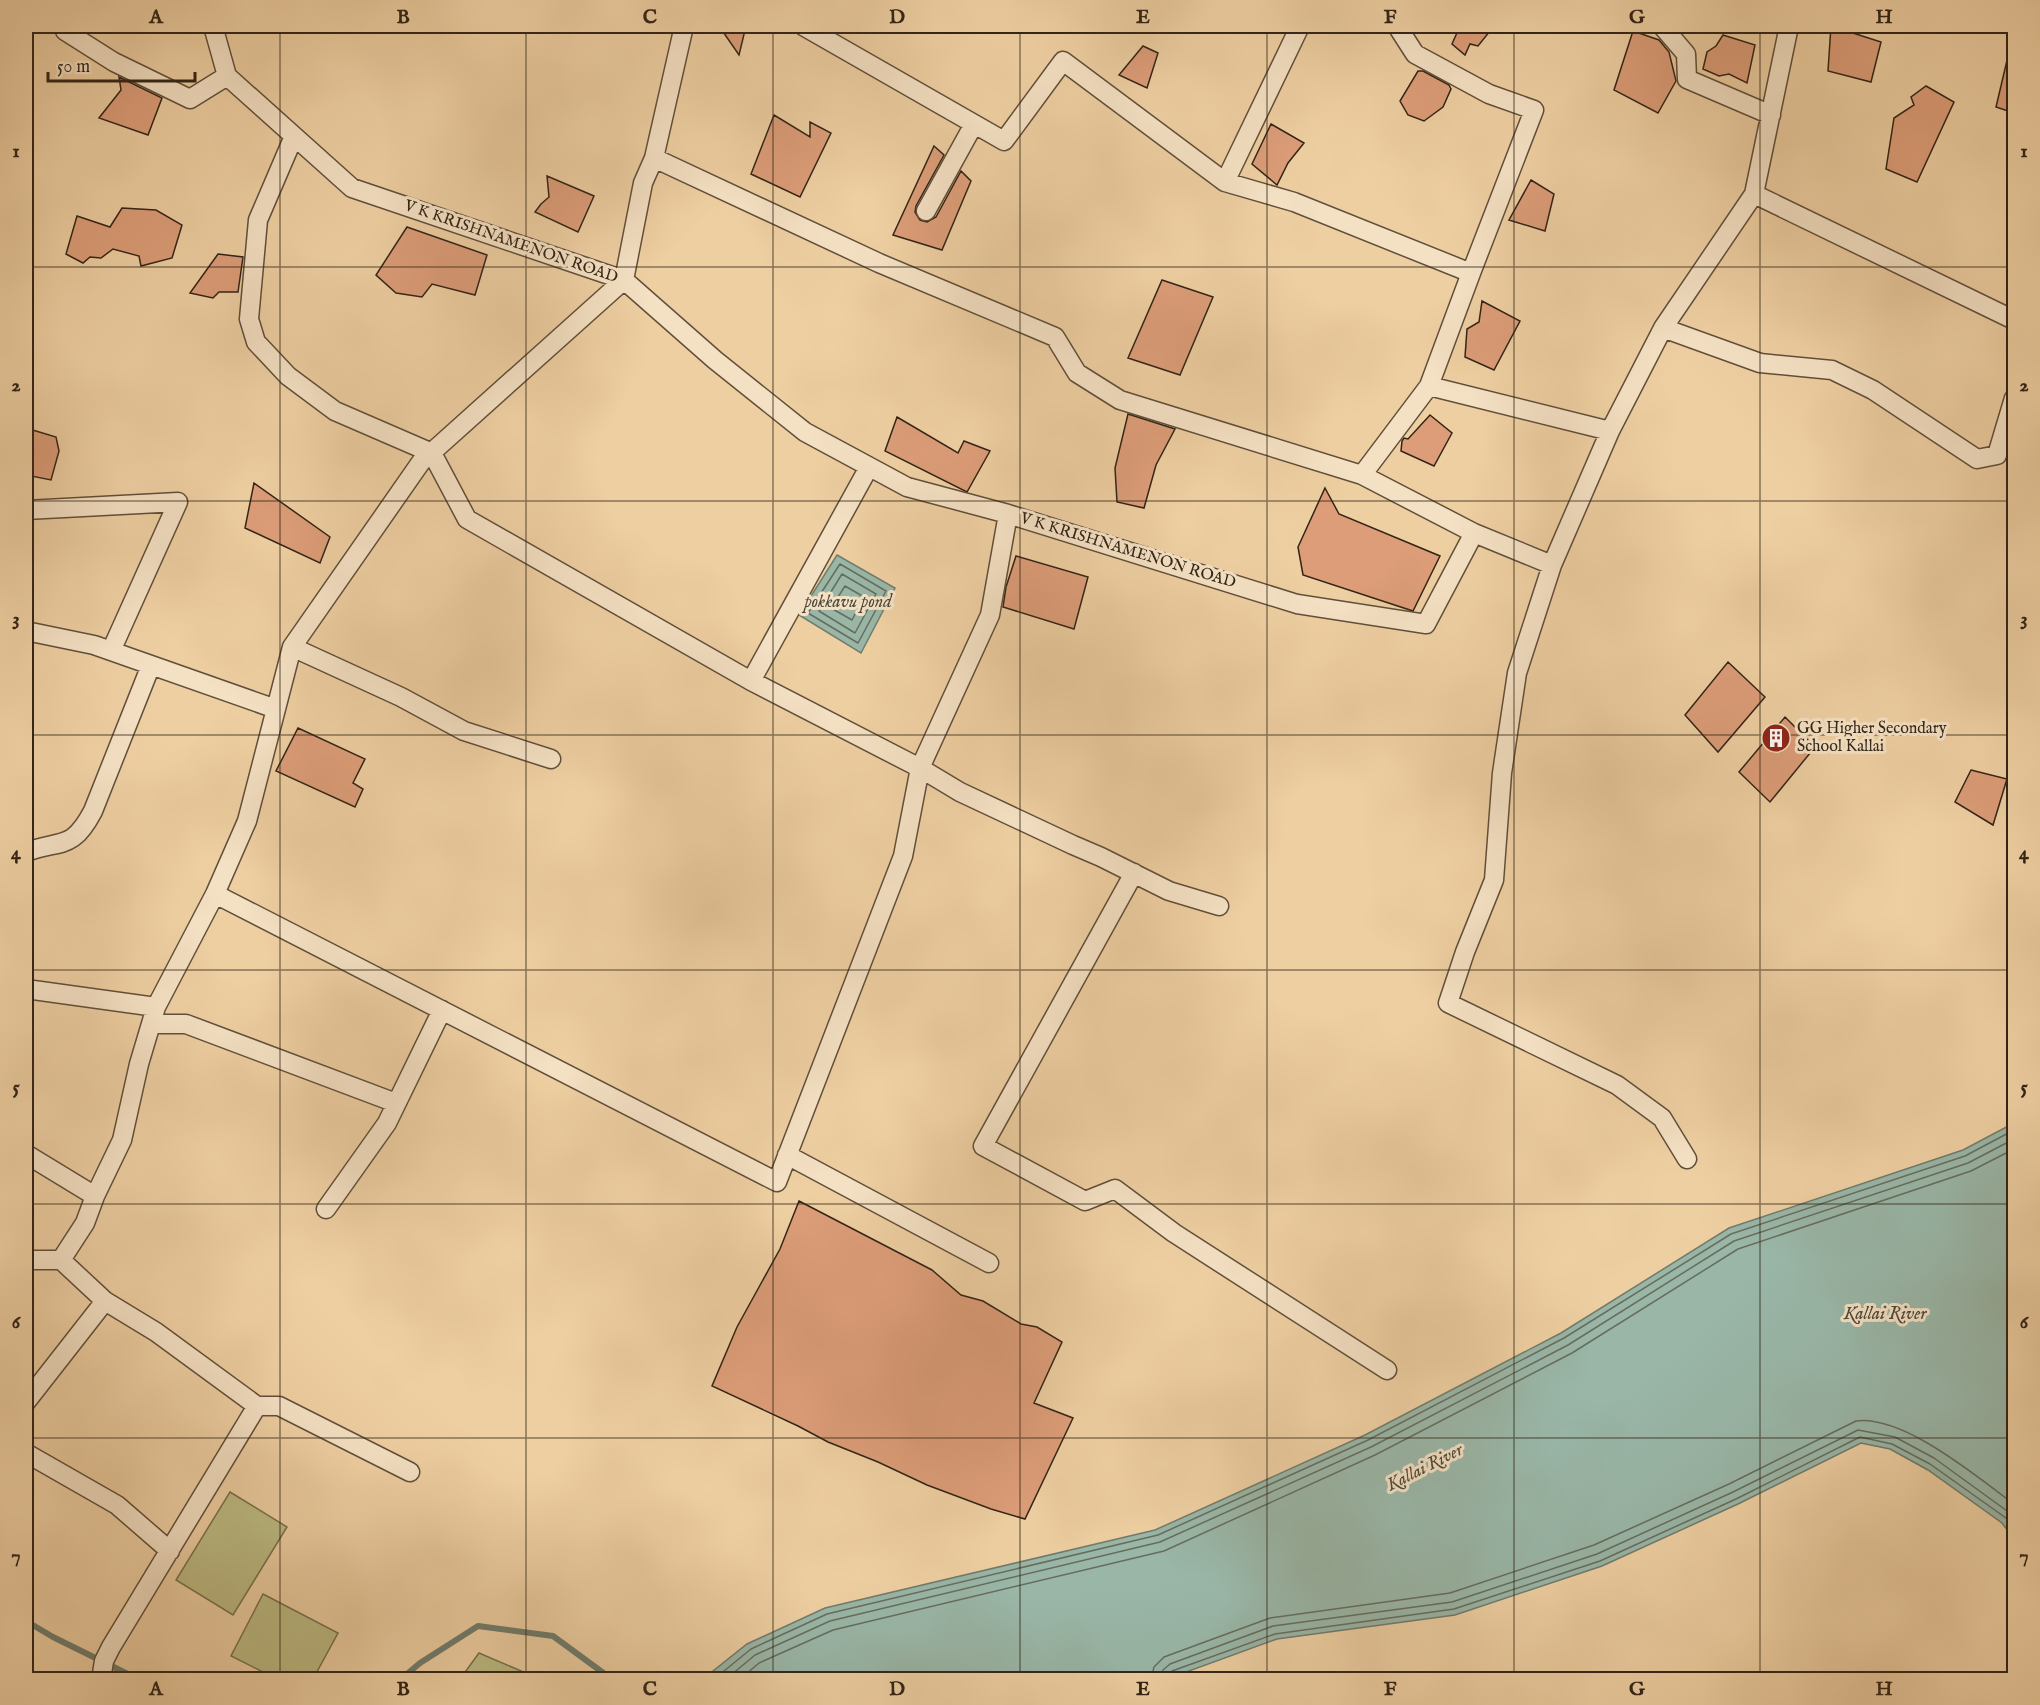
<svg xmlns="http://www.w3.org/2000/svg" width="2040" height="1705" font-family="'IM FELL English',serif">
  <rect width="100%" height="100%" fill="#eecfa2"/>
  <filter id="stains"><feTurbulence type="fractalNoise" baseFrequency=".00333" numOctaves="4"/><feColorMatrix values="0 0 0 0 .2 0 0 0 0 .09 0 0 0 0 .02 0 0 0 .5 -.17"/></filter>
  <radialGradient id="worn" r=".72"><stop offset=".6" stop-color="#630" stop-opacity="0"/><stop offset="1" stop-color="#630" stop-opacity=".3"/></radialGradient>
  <path fill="#bcba82" stroke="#776f4c" stroke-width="1.5" d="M 230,1492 L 287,1527 L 233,1615 L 176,1580 Z
    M 263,1594 L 338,1633 L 313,1679 L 277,1679 L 231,1656 Z
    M 479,1653 L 540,1679 L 460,1679 Z"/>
  <path fill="#99b6a7" stroke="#707c6d" stroke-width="1.5" d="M 837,555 L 895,588 L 861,653 L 799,615 Z
    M 2014,1123 L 2014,1539 L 2002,1523 L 1928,1470 L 1890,1449 L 1861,1443 L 1738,1504 L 1602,1566 L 1455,1615 L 1277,1639 L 1167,1679 L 703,1679 L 747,1644 L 825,1608 L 1155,1530 L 1365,1435 L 1561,1333 L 1729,1228 L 1963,1150 Z"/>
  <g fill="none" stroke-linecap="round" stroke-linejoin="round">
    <path stroke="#666d5f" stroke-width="1.5" d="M 840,564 L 886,591 L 858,643 L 808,613 Z
      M 842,574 L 876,594 L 855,633 L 819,611 Z
      M 845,586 L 864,597 L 852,620 L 831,608 Z
      M 713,1680 L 751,1649 L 827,1614 L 1158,1535 L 1368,1440 L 1564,1338 L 1731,1234 L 1965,1156 L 2014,1130
      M 725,1680 L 755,1655 L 830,1621 L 1160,1542 L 1371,1447 L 1568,1345 L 1734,1241 L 1968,1163 L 2014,1139
      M 739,1680 L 759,1663 L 833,1630 L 1164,1551 L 1375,1455 L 1572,1353 L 1738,1249 L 1971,1171 L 2014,1149
      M 1151,1680 L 1154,1667 L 1164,1657 L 1270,1618 L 1450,1593 L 1594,1545 L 1729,1484 L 1856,1421 C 1904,1415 1977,1477 2014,1504
      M 1160,1680 L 1163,1670 L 1170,1664 L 1273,1626 L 1452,1602 L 1597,1554 L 1733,1492 L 1858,1430 L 1895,1437 L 1934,1458 L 2014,1516
      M 1168,1680 L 1169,1675 L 1172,1671 L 1275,1634 L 1454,1609 L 1600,1561 L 1736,1499 L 1860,1437 L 1892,1444 L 1930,1464 L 2006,1518 L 2014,1529"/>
    <path stroke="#707c6d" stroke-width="6" d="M 26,1621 L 53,1637 L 140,1680
      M 400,1680 L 420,1663 L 478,1626 L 553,1636 L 613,1680"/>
  </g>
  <path fill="#dc9d78" stroke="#322417" stroke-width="1.5" d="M 719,26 L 746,26 L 739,55 Z
    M 1460,26 L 1494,26 L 1478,46 L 1470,44 L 1465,55 L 1452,44 Z
    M 1831,26 L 1881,42 L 1871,82 L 1828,71 Z
    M 1633,31 L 1659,40 L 1669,52 L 1676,81 L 1658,113 L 1614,90 Z
    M 1723,35 L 1755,45 L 1747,83 L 1729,74 L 1719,76 L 1703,69 L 1707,52 L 1716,46 Z
    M 1143,46 L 1158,53 L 1147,88 L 1119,75 Z
    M 2008,56 L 2014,56 L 2014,113 L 1996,107 Z
    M 1418,71 L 1423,71 L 1449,85 L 1451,89 L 1443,107 L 1424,121 L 1408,115 L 1400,101 Z
    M 119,77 L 162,98 L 148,135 L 99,118 L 121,90 Z
    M 1926,86 L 1954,102 L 1917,182 L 1886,169 L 1894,118 L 1914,105 L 1911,97 Z
    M 774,115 L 810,137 L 810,122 L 831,133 L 800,197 L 751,174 Z
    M 1271,124 L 1304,143 L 1288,163 L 1277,185 L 1252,164 Z
    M 934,146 L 944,155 L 916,206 L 915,212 L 920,220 L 927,222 L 936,217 L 961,171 L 971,181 L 942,250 L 893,235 Z
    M 547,176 L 594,196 L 578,232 L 535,212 L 541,204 L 549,197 Z
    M 1531,180 L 1554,194 L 1545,231 L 1509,220 Z
    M 122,208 L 156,210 L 182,225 L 172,258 L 141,266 L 139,256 L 113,249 L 101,258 L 90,257 L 83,263 L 66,254 L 77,216 L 110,227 Z
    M 407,227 L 487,255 L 475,295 L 432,284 L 422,297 L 396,293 L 376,275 Z
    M 218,254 L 243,257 L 238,292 L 219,292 L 213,298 L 190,293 Z
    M 1162,280 L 1213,297 L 1180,375 L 1128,358 Z
    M 1482,301 L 1520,321 L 1494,370 L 1465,357 L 1467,329 L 1479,322 Z
    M 1128,414 L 1175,429 L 1156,465 L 1144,508 L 1117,502 L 1115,468 Z
    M 1430,415 L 1452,433 L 1434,466 L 1401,451 L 1402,441 L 1404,438 L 1408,439 Z
    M 897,417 L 958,453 L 964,441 L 990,451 L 967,492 L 885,451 Z
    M 26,428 L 56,437 L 59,451 L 51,480 L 26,475 Z
    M 254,483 L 330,537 L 320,563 L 245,528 Z
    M 1325,488 L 1339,514 L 1440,556 L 1413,611 L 1303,575 L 1298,547 Z
    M 1016,556 L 1088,577 L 1074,629 L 1003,607 L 1006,587 Z
    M 1728,662 L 1765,697 L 1718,752 L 1685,715 Z
    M 1785,717 L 1815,747 L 1770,802 L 1739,772 Z
    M 298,728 L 365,759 L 353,783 L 363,789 L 355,807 L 276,771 Z
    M 1971,770 L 2007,779 L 1993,825 L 1955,802 Z
    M 799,1201 L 932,1270 L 961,1295 L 983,1301 L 1021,1324 L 1037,1327 L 1062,1342 L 1034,1403 L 1073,1418 L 1025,1519 L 991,1509 L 927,1485 L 878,1462 L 828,1442 L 798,1426 L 712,1386 L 737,1327 L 780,1249 Z"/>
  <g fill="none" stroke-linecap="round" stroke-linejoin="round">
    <g stroke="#614f3a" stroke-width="21">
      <path id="minor" d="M 213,26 L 227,76 L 352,188 L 624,280 L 715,360 L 805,432 L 907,487 L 1008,514 L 1297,604 L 1426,624 L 1474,533 L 1552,565 L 1610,431 L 1663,328 L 1754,194 L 1789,26
        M 684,26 L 654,158 L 879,263 L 1055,337 L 1077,373 L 1120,400 L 1362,475 L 1474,533
        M 803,26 L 1004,141 L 1063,61 L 1225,182 L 1294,202 L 1471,273 L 1429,386 L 1610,431
        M 1397,26 L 1415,54 L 1489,94 L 1534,110 L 1471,273
        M 1662,26 L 1686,54 L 1687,79 L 1771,115
        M 65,31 L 114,62 L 190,99 L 227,76
        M 294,136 L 258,220 L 249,319 L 256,342 L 288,376 L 335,411 L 432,453 L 467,519 L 751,681
        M 1225,182 L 1300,26
        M 1754,194 L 2014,320
        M 926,211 L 974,124
        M 1663,328 L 1760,363 L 1832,370 L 1873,390 L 1977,459 L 1997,455 L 2014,398
        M 869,467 L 751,681 L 920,768 L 960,792 L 1073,845 L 1101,857 L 1169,891 L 1219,906
        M 1362,475 L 1429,386
        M 26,510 L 178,502 L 111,651
        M 1552,565 L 1517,673 L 1502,773 L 1494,880 L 1465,952 L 1448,1003 L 1617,1085 L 1662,1118 L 1687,1159
        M 26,631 L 94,645 L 276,709
        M 292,647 L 401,697 L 464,731 L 551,759
        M 26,852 C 62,839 72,851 93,811 L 151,665
        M 1134,873 L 983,1146 L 1085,1201 L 1115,1189 L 1174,1233 L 1387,1370
        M 215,894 L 777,1182 L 903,856 L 920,768 L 990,615 L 1008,514
        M 26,989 L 156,1007 L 215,894 L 247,821 L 292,647 L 421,462 L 624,280 L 643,183 L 654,158
        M 151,1024 L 186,1024 L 396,1103
        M 26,1154 L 95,1196
        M 787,1155 L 989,1263
        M 326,1209 L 387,1123 L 442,1010
        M 26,1260 L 61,1260 L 105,1301 L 156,1332 L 257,1406 L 279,1406 L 410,1472
        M 61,1260 L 85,1223 L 95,1196 L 122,1140 L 139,1064 L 156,1007
        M 26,1402 L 105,1301
        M 26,1453 L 117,1505 L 170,1551
        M 101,1680 L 104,1661 L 111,1647 L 257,1406"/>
    </g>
    <use href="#minor" stroke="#f4e0c3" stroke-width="18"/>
  </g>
  <path fill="none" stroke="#322417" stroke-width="1.5" stroke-opacity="0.55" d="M 280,26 L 280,1680M 526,26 L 526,1680M 773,26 L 773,1680M 1020,26 L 1020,1680M 1267,26 L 1267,1680M 1514,26 L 1514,1680M 1760,26 L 1760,1680M 26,267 L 2014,267M 26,501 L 2014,501M 26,735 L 2014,735M 26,970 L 2014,970M 26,1204 L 2014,1204M 26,1438 L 2014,1438"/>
  <defs>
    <g id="building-disc" transform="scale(1.5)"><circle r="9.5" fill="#8f2418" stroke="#f4e0c3"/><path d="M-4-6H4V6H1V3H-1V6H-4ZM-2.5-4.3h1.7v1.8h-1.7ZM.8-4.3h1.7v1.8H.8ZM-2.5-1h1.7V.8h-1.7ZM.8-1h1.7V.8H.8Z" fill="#fff"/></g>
  </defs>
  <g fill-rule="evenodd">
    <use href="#building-disc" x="1776" y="738"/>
  </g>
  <g text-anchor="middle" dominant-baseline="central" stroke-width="6" stroke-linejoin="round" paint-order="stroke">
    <g font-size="16" fill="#322417" stroke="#f4e0c3">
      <text transform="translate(511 242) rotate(19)">V K KRISHNAMENON ROAD</text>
      <text transform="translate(1128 551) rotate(17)">V K KRISHNAMENON ROAD</text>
    </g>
    <g font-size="16" fill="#322417" stroke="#f4e0c3" text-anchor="start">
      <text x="1797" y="729">GG Higher Secondary<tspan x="1797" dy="18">School Kallai</tspan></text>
    </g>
    <g font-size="18" font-style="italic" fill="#4c483b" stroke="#f4e0c3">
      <text x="848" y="602">pokkavu pond</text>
      <text x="1885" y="1314">Kallai River</text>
      <text transform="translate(1425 1468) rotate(-27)">Kallai River</text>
    </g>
  </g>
  <rect width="2040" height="1705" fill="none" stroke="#eecfa2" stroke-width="66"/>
  <path d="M48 72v9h147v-9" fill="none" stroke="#322417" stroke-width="3"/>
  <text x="57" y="72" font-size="18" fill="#322417" stroke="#f4e0c3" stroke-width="4.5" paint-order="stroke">50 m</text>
  <rect x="33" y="33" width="1974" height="1639" fill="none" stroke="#322417" stroke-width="2"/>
  <g font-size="20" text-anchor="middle" font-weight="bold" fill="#322417">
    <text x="156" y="23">A</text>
    <text x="403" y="23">B</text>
    <text x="650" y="23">C</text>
    <text x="897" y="23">D</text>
    <text x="1143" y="23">E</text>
    <text x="1390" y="23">F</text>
    <text x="1637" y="23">G</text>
    <text x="1884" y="23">H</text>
    <text x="16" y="157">1</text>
    <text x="2024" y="157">1</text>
    <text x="16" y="391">2</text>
    <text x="2024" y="391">2</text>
    <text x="16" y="625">3</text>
    <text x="2024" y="625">3</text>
    <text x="16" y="859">4</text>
    <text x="2024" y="859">4</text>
    <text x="16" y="1093">5</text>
    <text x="2024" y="1093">5</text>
    <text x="16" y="1328">6</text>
    <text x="2024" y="1328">6</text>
    <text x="16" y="1562">7</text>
    <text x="2024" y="1562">7</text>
    <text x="156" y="1695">A</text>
    <text x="403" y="1695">B</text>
    <text x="650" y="1695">C</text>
    <text x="897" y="1695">D</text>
    <text x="1143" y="1695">E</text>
    <text x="1390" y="1695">F</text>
    <text x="1637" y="1695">G</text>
    <text x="1884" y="1695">H</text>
  </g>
  <rect width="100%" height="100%" filter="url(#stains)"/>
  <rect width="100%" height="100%" fill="url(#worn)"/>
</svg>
